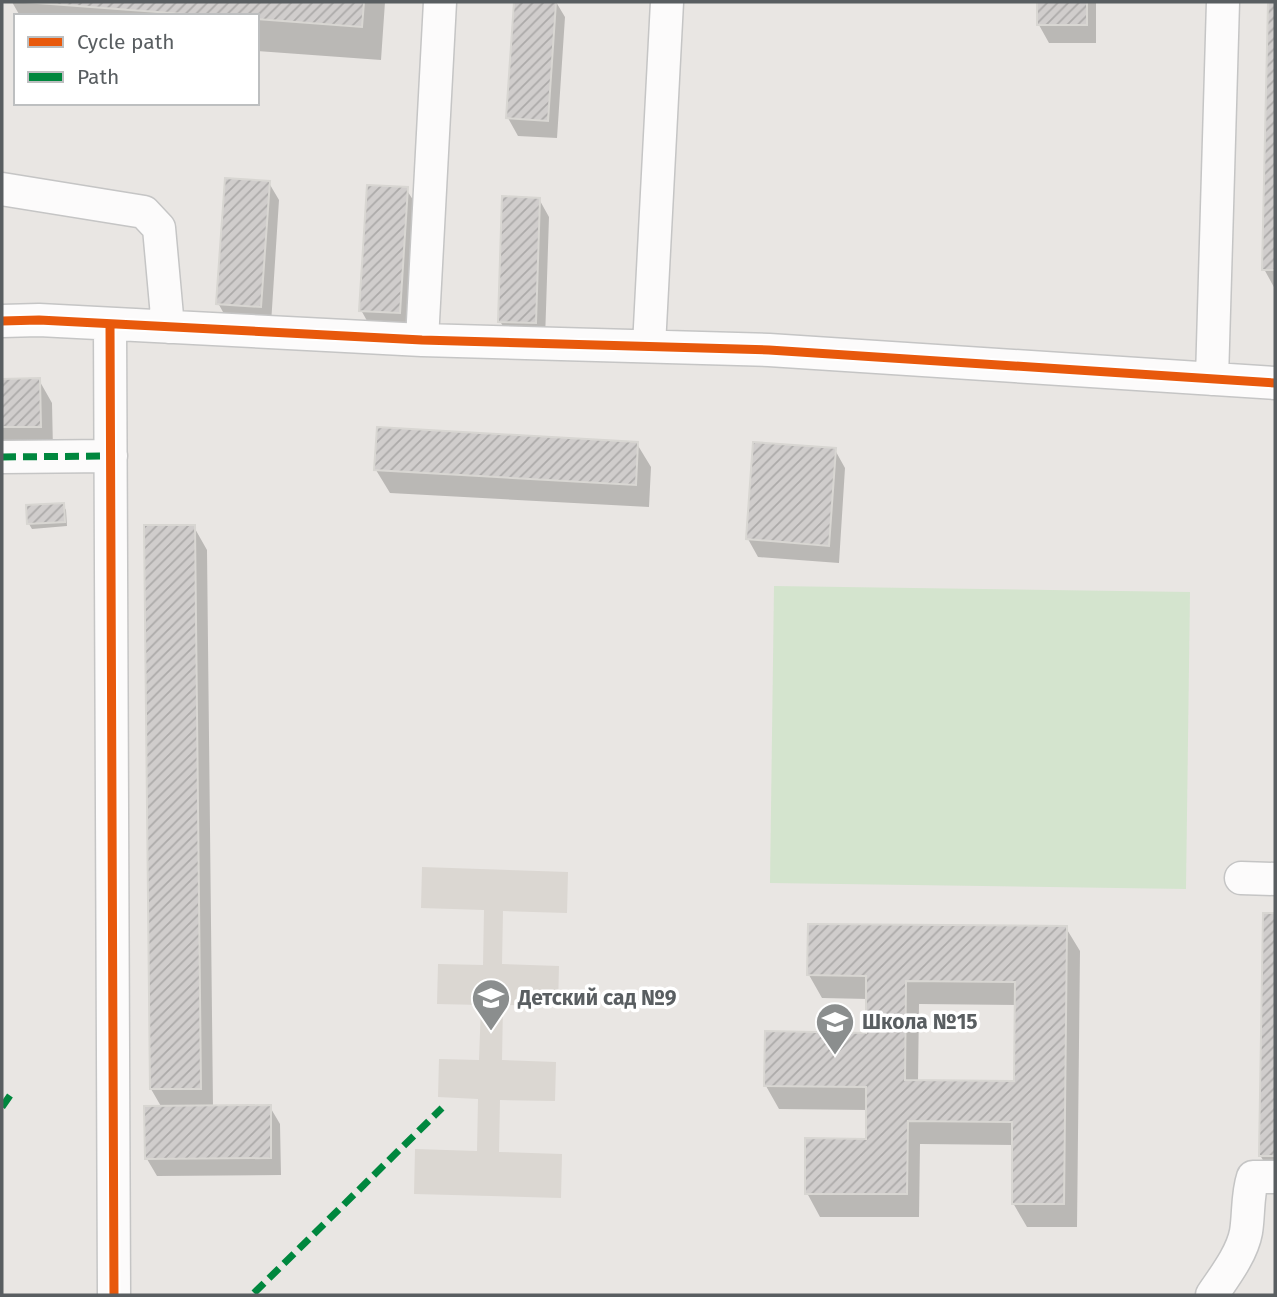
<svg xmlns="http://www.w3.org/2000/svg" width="1277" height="1297" font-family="'Fira Sans',sans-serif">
  <defs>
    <pattern id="building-hatch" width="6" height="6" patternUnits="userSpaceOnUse" patternTransform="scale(1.75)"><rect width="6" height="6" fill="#d0cdcc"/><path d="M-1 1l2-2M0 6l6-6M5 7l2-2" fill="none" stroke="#acaaa9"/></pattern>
  </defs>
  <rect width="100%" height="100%" fill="#e9e6e3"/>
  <path fill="#dbd7d2" d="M 422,867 L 568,872 L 567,913 L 503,911 L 502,964 L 559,966 L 558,1006 L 503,1005 L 502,1060 L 556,1062 L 555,1101 L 500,1100 L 499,1152 L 562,1154 L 561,1198 L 414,1194 L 415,1149 L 477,1151 L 478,1099 L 438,1097 L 439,1059 L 479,1060 L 481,1005 L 437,1004 L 438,964 L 483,965 L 484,910 L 421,908 Z"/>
  <path fill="#d4e4ce" d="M 774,586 L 1190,592 L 1186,889 L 770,883 Z"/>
  <path fill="#0003" fill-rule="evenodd" d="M 12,2 L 385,2 L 381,60 L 257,51 L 257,16 L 20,16 Z
    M 516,2 L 556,2 L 565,17 L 557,138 L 518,136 L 508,118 Z
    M 1039,2 L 1096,2 L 1096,43 L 1049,43 L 1039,25 Z
    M 1270,2 L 1275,2 L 1275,289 L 1264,269 Z
    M 269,183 L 279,200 L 271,324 L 228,321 L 218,303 Z
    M 406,189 L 417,206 L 409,330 L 371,328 L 361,310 Z
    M 539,199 L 549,217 L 545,340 L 510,339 L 500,321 Z
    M 39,380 L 52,403 L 53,450 L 2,451 L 2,381 Z
    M 637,444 L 651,467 L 649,507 L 390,493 L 376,470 Z
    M 835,450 L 845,468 L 839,563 L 758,557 L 748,539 Z
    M 63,505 L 66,510 L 67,526 L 32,529 L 29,524 Z
    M 194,527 L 207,550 L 213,1107 L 270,1107 L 280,1124 L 281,1175 L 157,1176 L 147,1159 L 162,1108 L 151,1089 Z
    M 1265,915 L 1275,915 L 1275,1181 L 1260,1155 Z
    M 1066,928 L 1080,951 L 1077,1227 L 1027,1227 L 1013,1203 L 1014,1145 L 920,1144 L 919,1217 L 820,1217 L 807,1193 L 867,1141 L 868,1110 L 779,1109 L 766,1086 L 867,1034 L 868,999 L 822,998 L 809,975 ZM 919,1004 L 1017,1005 L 1016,1083 L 918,1082 Z"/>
  <path fill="url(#building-hatch)" stroke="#d8d6d2" stroke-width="2" fill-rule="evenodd" d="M 24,2 L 364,2 L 362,27 L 257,19 L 257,16 L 211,16 Z
    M 514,2 L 556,2 L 548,121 L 506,118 Z
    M 1037,2 L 1087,2 L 1087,25 L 1037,25 Z
    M 1268,2 L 1275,2 L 1275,270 L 1262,270 Z
    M 225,178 L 270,181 L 261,307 L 216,304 Z
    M 367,185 L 408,187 L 400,313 L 359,311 Z
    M 502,196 L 540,198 L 536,323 L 498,322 Z
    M 40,378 L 41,427 L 2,427 L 2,379 Z
    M 377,427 L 638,442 L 636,485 L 374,470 Z
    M 753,442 L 836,448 L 829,546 L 746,539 Z
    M 64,503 L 65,522 L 27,524 L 26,505 Z
    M 144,525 L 195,525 L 201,1089 L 150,1089 Z
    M 1263,913 L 1275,913 L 1275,1156 L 1259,1156 Z
    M 808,924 L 1067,926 L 1064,1204 L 1012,1204 L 1012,1122 L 908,1121 L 907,1194 L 805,1194 L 805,1138 L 866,1139 L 866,1087 L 764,1086 L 765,1031 L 866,1033 L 866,976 L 807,975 ZM 906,981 L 1015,982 L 1014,1081 L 905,1080 Z
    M 271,1105 L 271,1158 L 145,1159 L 144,1106 Z"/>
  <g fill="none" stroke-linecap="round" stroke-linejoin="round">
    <g stroke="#c5c5c5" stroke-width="35">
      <path id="minor" d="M 2,189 L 144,212 L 159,228 L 168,327
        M 2,321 L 39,320 L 422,340 L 769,350 L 1275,383
        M 110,324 L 114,1295
        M 422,340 L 440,2
        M 649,346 L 667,2
        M 1212,379 L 1223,2
        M 2,457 L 111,456
        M 1241,878 L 1275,879
        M 1212,1295 C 1224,1277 1242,1254 1246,1232 C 1249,1214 1247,1195 1253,1177 L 1275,1177"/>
    </g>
    <use href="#minor" stroke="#fcfbfb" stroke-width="32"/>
    <path stroke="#00873e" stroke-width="7" stroke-dasharray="14 7" stroke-linecap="butt" d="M 2,457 L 111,456
      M 2,1107 L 11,1094
      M 254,1293 L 442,1108"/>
    <g stroke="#fff" stroke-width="13">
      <path id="cycleway" d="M 2,321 L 39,320 L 422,340 L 769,350 L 1275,383
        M 110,324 L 114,1295"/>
    </g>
    <use href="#cycleway" stroke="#e8590c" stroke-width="9"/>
  </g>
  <defs>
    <g id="school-pin" transform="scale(2.0125)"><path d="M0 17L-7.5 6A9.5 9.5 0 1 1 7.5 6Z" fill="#8b8e8e" stroke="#fff"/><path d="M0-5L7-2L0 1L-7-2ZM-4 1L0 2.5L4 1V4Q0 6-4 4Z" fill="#fff"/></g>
  </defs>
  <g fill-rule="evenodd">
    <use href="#school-pin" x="491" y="998"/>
    <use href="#school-pin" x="835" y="1022"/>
  </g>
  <g text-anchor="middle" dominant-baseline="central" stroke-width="7" stroke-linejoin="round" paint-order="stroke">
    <g font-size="21" font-weight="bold" fill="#595e61" stroke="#fff" text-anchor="start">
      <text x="518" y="998">Детский сад №9</text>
      <text x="862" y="1022">Школа №15</text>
    </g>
  </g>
  <rect width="1277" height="1297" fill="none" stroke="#595e61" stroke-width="7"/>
  <rect x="14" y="14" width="245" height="91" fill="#ffffff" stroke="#bdbfc0" stroke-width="2"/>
  <rect x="28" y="37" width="35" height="10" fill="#e8590c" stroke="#bdbfc0" stroke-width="2"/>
  <text x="77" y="49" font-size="21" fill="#595e61">Cycle path</text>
  <rect x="28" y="72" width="35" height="10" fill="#00873e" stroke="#bdbfc0" stroke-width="2"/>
  <text x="77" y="84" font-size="21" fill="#595e61">Path</text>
</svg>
